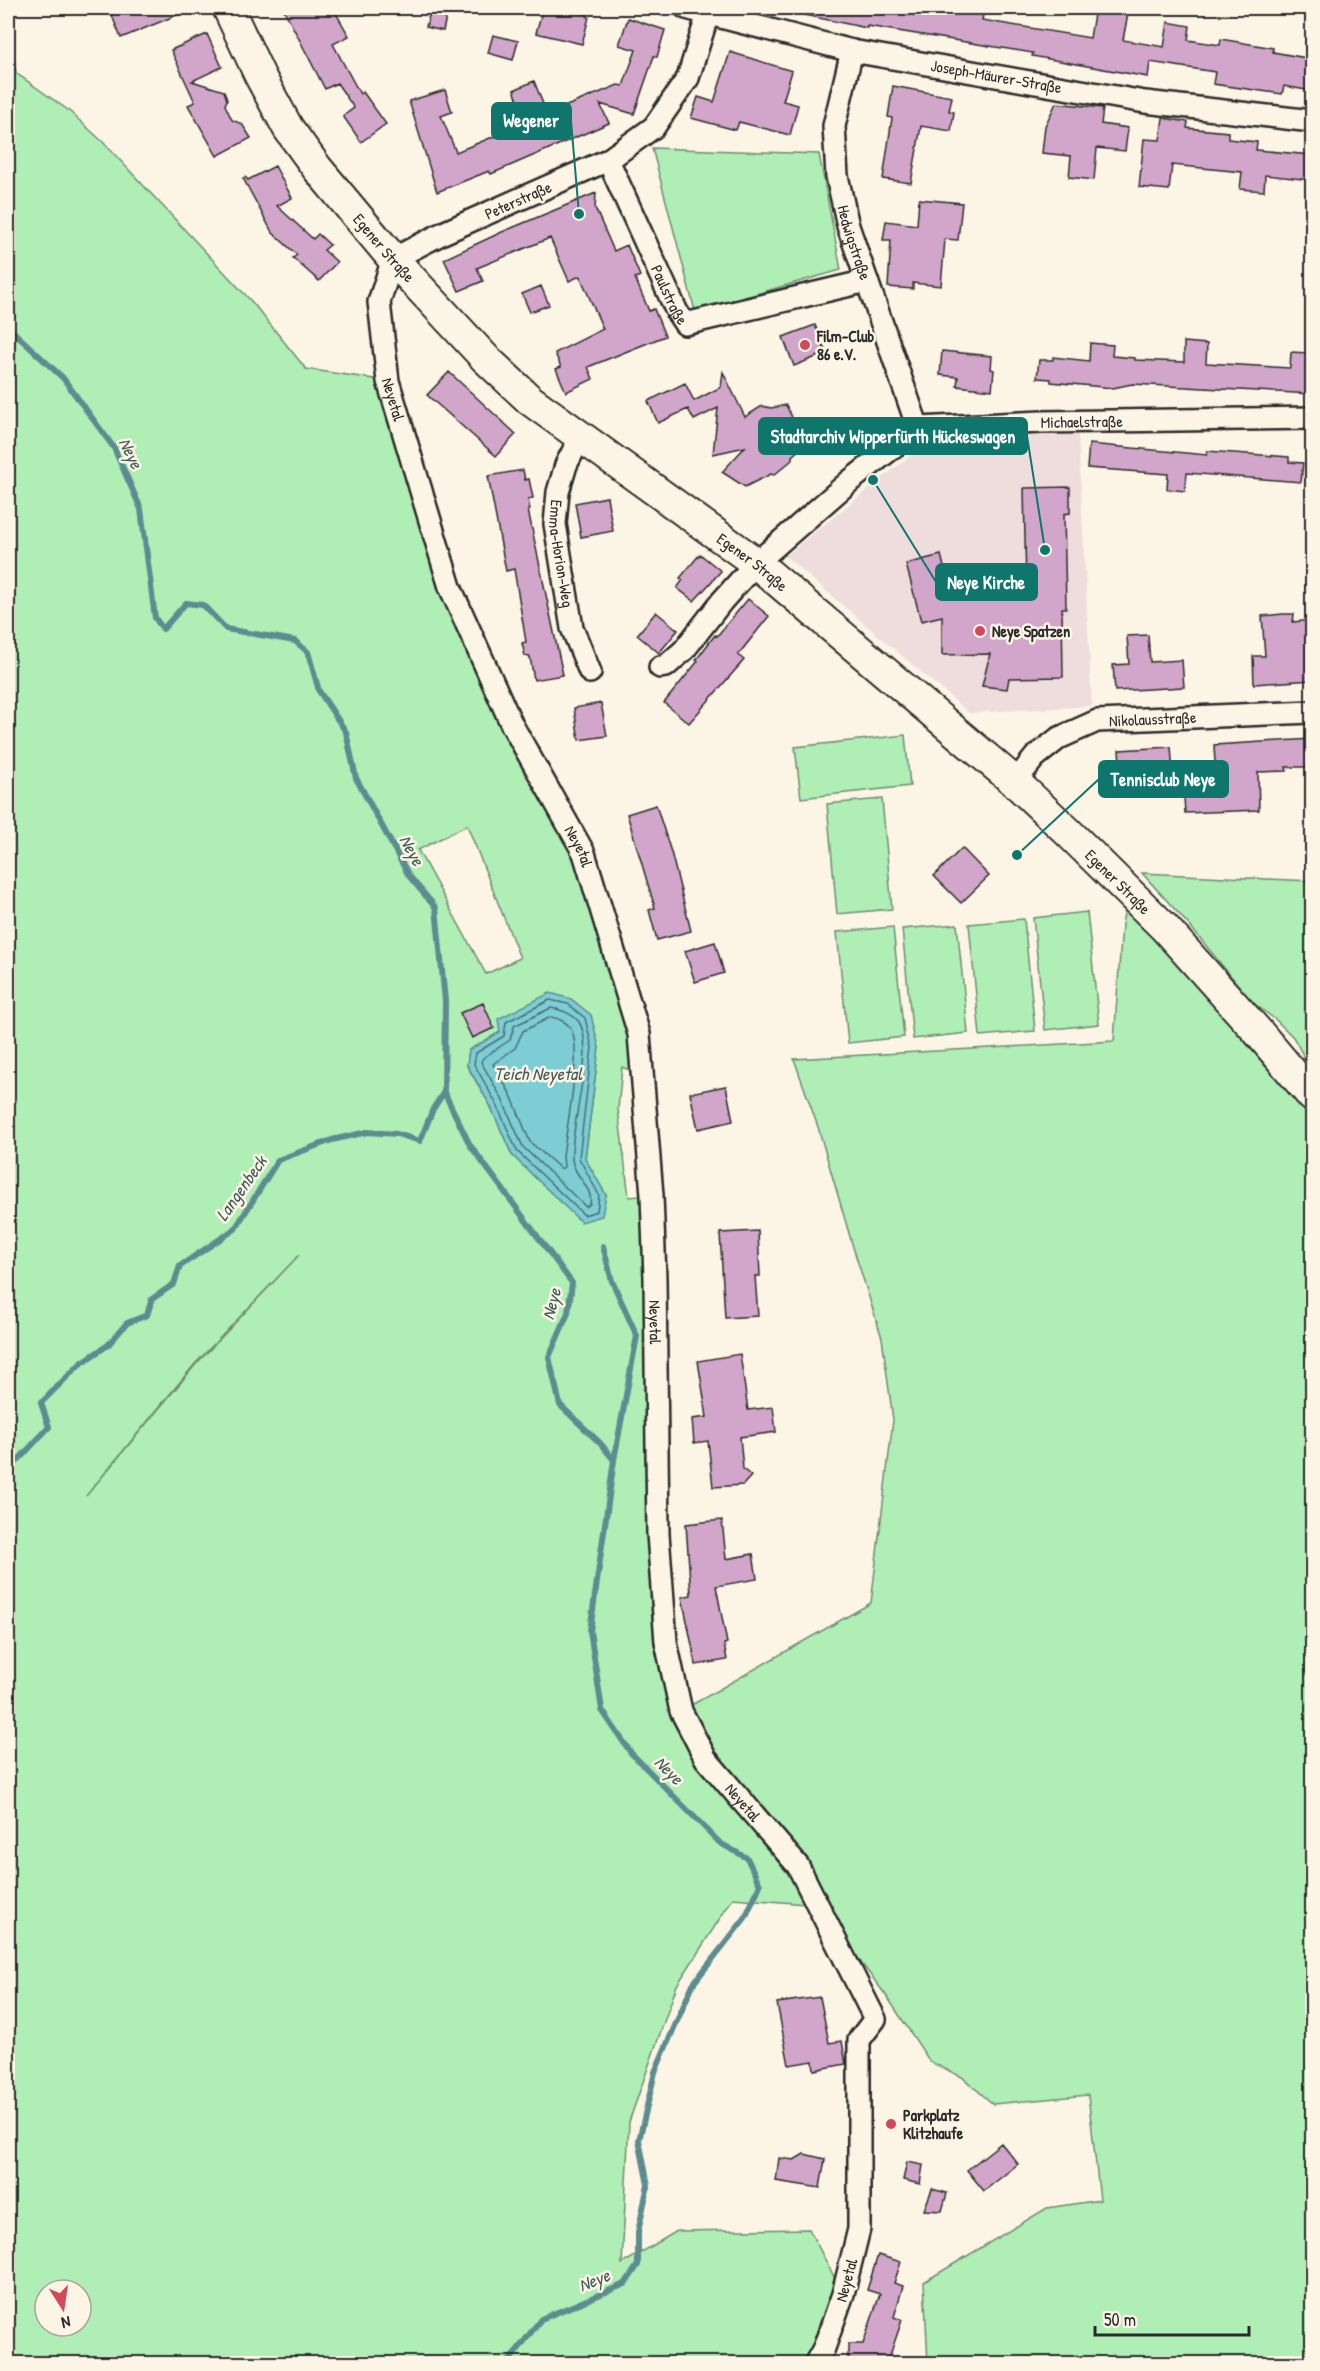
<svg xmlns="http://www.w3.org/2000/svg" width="1320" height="2371" font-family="'Patrick Hand',sans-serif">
  <rect width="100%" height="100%" fill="#fcf5e5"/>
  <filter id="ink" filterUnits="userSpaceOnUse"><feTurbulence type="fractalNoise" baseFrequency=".0167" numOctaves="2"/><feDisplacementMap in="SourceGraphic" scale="12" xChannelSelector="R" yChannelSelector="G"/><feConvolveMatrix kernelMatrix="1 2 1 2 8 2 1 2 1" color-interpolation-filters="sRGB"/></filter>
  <g filter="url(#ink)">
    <path fill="#efdddd" d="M 1078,433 L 1092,706 L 969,713 L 785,556 L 912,454 L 973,436 Z"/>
    <path fill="#afeeb5" stroke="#6d8c70" stroke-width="1.5" fill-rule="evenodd" d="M 8,10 L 16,73 L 68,110 L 103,142 L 252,302 L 306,369 L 388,381 L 450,587 L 584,853 L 641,1075 L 622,1067 L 618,1109 L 629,1197 L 652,1195 L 658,1534 L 681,1711 L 871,1603 L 893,1420 L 882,1338 L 853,1247 L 818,1127 L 794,1059 L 1114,1041 L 1122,924 L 1126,903 L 1312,1120 L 1312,2363 L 928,2363 L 924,2282 L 1047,2208 L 1100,2200 L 1088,2095 L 993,2104 L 962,2077 L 930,2062 L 888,1998 L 817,1905 L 733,1898 L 677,1985 L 629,2122 L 622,2264 L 677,2231 L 809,2229 L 843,2294 L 815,2363 L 8,2363 ZM 467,825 L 520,958 L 486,974 L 418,850 ZM 500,1032 L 599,1047 L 585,1159 L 606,1195 L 537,1179 L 512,1155 L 490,1105 L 467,1066 L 469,1050 ZM 299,1255 L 197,1363 L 86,1496 L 194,1365 ZM 45,2290 L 81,2290 L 81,2326 L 45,2326 Z
      M 652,148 L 819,154 L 841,270 L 695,311 Z
      M 905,735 L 910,786 L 801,798 L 795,747 Z
      M 882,799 L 892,909 L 837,914 L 827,804 Z
      M 1142,873 L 1312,881 L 1312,1071 L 1293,1037 L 1276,1020 L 1253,1003 L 1189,925 Z
      M 1087,912 L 1099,1024 L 1045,1030 L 1033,918 Z
      M 1024,919 L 1035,1031 L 980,1036 L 969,924 Z
      M 957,924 L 968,1033 L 913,1039 L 902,929 Z
      M 893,927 L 904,1037 L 848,1043 L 837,932 Z"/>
    <path fill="#7ccdd4" stroke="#5c8c90" stroke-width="1.5" d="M 550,993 L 571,999 L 591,1015 L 599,1047 L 585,1158 L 606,1195 L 602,1216 L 581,1222 L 512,1155 L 490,1105 L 467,1065 L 469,1050 L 500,1032 L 498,1019 Z"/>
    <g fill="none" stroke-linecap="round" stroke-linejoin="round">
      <path stroke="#4b6c6f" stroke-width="1.5" d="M 550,1000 L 568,1004 L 585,1018 L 592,1047 L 579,1158 L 599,1195 L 597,1211 L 584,1215 L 517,1151 L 496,1103 L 474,1064 L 476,1053 L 504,1036 L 506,1022 Z
        M 551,1008 C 560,1009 573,1014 579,1022 C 596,1048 570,1127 572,1159 C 573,1176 594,1187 590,1204 L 586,1207 L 523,1147 L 502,1099 L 481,1062 L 483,1058 L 510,1040 L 514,1026 Z
        M 551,1017 C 558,1018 567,1022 571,1029 C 583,1050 566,1130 563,1156 L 564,1167 L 561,1169 L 530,1142 L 511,1095 L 493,1064 L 515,1048 L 523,1031 Z"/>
      <path stroke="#5c8c90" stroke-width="6" d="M 8,327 L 63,378 L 114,448 L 141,509 L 155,618 L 163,629 L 186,603 L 203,605 L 226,629 L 295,641 L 308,652 L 319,691 L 346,732 L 356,778 L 409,876 L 436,908 L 445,1001 L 444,1092 L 470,1145 L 572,1283 L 568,1313 L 549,1357 L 560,1405 L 600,1443 L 614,1460 L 590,1631 L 602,1710 L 631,1753 L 720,1843 L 747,1858 L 760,1885 L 745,1918 L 693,1984 L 655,2072 L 639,2140 L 648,2185 L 638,2232 L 638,2265 L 625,2284 L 541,2319 L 507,2364
        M 603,1246 L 612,1281 L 637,1336 L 614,1460
        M 8,1471 L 49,1427 L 41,1403 L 80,1364 L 108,1345 L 127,1323 L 147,1315 L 152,1299 L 174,1284 L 180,1266 L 235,1229 L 278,1160 L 332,1140 L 367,1132 L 397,1134 L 420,1141 L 433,1109 L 444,1092"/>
    </g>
    <path fill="#d1a6ca" stroke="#2b2b2b" stroke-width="1.5" d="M 109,8 L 194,8 L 121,38 Z
      M 283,8 L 333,8 L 349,36 L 333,44 L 360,94 L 363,92 L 386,124 L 361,142 L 343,116 L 354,108 L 337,83 L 325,89 Z
      M 431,8 L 448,8 L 443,31 L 426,27 Z
      M 543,8 L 560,8 L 587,14 L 587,16 L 589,17 L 582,44 L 536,33 Z
      M 804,8 L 915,8 L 934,11 L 935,8 L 951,8 L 951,9 L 983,15 L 982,20 L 1090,38 L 1095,8 L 1129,8 L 1123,40 L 1164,47 L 1168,22 L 1190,26 L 1188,40 L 1220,45 L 1221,39 L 1273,48 L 1273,52 L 1312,59 L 1312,91 L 1284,86 L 1282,94 L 1213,84 L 1215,72 L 1150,62 L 1148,77 L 1032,56 L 1033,53 L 867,26 L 867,28 L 804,15 Z
      M 628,18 L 665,30 L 657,57 L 654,56 L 634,114 L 600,104 L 609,123 L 491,174 L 489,171 L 437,192 L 409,101 L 445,90 L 452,112 L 441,116 L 456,152 L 527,123 L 514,90 L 534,81 L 547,114 L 618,85 L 623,86 L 636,50 L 619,45 Z
      M 207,34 L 222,67 L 192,81 L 224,91 L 227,100 L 225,105 L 232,120 L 242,124 L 251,138 L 217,156 L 188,105 L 195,102 L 171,50 Z
      M 493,35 L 518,41 L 513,60 L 488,53 Z
      M 730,52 L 792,71 L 783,101 L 798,105 L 790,135 L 739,122 L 736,130 L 691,118 L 698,97 L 714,102 Z
      M 893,86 L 952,97 L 949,111 L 954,112 L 951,131 L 921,126 L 911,183 L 883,179 L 892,118 L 888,117 Z
      M 1056,103 L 1103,108 L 1101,124 L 1128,128 L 1125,151 L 1097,148 L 1094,180 L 1069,177 L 1071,156 L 1042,153 L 1045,126 Z
      M 1163,118 L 1188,122 L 1187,128 L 1228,132 L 1228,139 L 1257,142 L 1256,150 L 1312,155 L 1312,180 L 1265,175 L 1264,191 L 1240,189 L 1242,172 L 1172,165 L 1169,190 L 1139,187 L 1144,139 L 1160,140 Z
      M 275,166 L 292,198 L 277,206 L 313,239 L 318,234 L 330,245 L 324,250 L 337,262 L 319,281 L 293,258 L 297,255 L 272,232 L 243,178 L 245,177 L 248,180 Z
      M 596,193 L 595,208 L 614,251 L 627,245 L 640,276 L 635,278 L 649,311 L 654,309 L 665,336 L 588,367 L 593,379 L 566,392 L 556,369 L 561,367 L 555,353 L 603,329 L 580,276 L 569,281 L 550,238 L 477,268 L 483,281 L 459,291 L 444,259 L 502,232 Z
      M 919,199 L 962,203 L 958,240 L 945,239 L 941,286 L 913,283 L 913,289 L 888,287 L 891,240 L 883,240 L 886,221 L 917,225 Z
      M 541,286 L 549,305 L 530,312 L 522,294 Z
      M 815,325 L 826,353 L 794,366 L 783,337 Z
      M 1184,342 L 1207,344 L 1206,363 L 1290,368 L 1291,352 L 1307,353 L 1306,370 L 1312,371 L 1312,394 L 1132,384 L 1113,388 L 1051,382 L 1051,379 L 1037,378 L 1039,360 L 1053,360 L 1053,357 L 1089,361 L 1090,343 L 1113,345 L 1112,356 L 1135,358 L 1135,360 L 1184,362 Z
      M 942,351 L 992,356 L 991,369 L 994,370 L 992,390 L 957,386 L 958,377 L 940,375 Z
      M 449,372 L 516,434 L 496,456 L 427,395 Z
      M 723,372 L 745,417 L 762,406 L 771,408 L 786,405 L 805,444 L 792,456 L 792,460 L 774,475 L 771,474 L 745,487 L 722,472 L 745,447 L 713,454 L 718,408 L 694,420 L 688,409 L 658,423 L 648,401 L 685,383 L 694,401 L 721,387 Z
      M 1089,444 L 1207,455 L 1207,451 L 1289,457 L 1289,462 L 1303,463 L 1301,482 L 1187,473 L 1185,491 L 1167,489 L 1168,474 L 1087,468 Z
      M 523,470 L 525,480 L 529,479 L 533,498 L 528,499 L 530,510 L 528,510 L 563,675 L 534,680 L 530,657 L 525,656 L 522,643 L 526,642 L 514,569 L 506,571 L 488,476 Z
      M 1070,487 L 1070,513 L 1064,514 L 1066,608 L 1062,608 L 1063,677 L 1009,678 L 1007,689 L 982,686 L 990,654 L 942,655 L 942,616 L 921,621 L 906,564 L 941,555 L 949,587 L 1026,588 L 1024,488 Z
      M 607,497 L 613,531 L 581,537 L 575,503 Z
      M 700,554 L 721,571 L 694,601 L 677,588 L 683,580 L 680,578 Z
      M 748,599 L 769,616 L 738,655 L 744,660 L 689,723 L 664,703 L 698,661 L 696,660 L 715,635 L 717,636 Z
      M 656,612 L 678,630 L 659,653 L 637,635 Z
      M 1283,614 L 1294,614 L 1293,622 L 1312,620 L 1312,680 L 1254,684 L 1253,656 L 1265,656 L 1262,616 Z
      M 1148,635 L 1150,662 L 1182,660 L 1184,687 L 1115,691 L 1113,665 L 1129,664 L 1127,636 Z
      M 601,703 L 607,736 L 579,740 L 574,708 Z
      M 1312,739 L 1312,767 L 1286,767 L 1287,771 L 1258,772 L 1259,810 L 1185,813 L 1182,764 L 1215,763 L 1214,745 Z
      M 1171,747 L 1173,773 L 1121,775 L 1119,750 Z
      M 656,805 L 671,852 L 691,931 L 657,940 L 649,910 L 655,908 L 627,814 Z
      M 962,848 L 989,876 L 961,903 L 934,876 Z
      M 715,942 L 724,973 L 695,982 L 685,951 Z
      M 483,1003 L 494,1028 L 472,1038 L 460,1013 Z
      M 726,1086 L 733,1121 L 698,1129 L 690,1093 Z
      M 758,1231 L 760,1276 L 755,1276 L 758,1316 L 725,1318 L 720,1233 Z
      M 740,1354 L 748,1410 L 773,1407 L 776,1432 L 740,1437 L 743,1469 L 751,1476 L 743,1485 L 713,1487 L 708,1441 L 694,1443 L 692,1419 L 707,1417 L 698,1361 Z
      M 722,1520 L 726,1559 L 753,1554 L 757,1579 L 716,1586 L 727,1643 L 724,1644 L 727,1660 L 696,1665 L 682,1597 L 691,1595 L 686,1524 Z
      M 820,1997 L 829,2043 L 842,2041 L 846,2064 L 814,2070 L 813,2061 L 789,2065 L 777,2003 Z
      M 1001,2143 L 1018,2164 L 984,2191 L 967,2170 Z
      M 804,2154 L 825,2159 L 820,2188 L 776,2181 L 779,2158 L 794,2160 Z
      M 907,2162 L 923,2165 L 920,2184 L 903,2180 Z
      M 932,2189 L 947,2193 L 942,2211 L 924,2210 Z
      M 878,2255 L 901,2262 L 894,2283 L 903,2286 L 894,2317 L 902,2320 L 887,2364 L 848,2364 L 848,2344 L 863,2344 L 880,2294 L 867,2290 Z"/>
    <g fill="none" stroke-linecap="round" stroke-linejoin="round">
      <g stroke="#2b2b2b" stroke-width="26">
        <g id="street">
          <path id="s1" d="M 686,8 L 852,51 L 1145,102 L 1312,121"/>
          <path id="s2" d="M 708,14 L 688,78 L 654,127 L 608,160 L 443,233 L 393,259 L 379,302 L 388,381 L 450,587 L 512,725 L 584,853 L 639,1034 L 652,1195 L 655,1278 L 658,1534 L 666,1642 L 681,1711 L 706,1759 L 798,1866 L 875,2019 L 859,2040 L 859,2229 L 843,2294 L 824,2348 L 815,2364"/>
          <path id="s3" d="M 852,51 L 834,126 L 837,176 L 848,226 L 918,428"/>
          <path id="s4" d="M 608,160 L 677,312 L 685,324 L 867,281"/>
          <path id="s5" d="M 581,436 L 566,465 L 558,492 L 555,524 L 572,628 L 590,672"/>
          <path id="s6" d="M 660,667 L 666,666 L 684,650 L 722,601 L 756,563 L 850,481 L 918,428 L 1042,422 L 1312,418"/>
          <path id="s7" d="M 1015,782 L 1035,757 L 1059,738 L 1097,721 L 1312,712"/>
        </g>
      </g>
      <g stroke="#2b2b2b" stroke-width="34">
        <g id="secondary">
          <path id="s8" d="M 228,8 L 260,76 L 288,128 L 317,168 L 393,259 L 485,358 L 530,400 L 756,563 L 1015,782 L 1067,831 L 1164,927 L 1259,1033 L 1312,1096"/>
        </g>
      </g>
      <use href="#street" stroke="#fcf5e5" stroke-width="21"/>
      <use href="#secondary" stroke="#fcf5e5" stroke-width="30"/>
    </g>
  </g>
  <g fill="#d1495b" stroke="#fcf5e5" stroke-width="2">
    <circle cx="805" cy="345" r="6"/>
    <circle cx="980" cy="631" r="6"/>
    <circle cx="891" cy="2124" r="6"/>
  </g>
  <g text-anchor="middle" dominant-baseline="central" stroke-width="5" stroke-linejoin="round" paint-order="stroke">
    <g font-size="16" fill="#2b2b2b" stroke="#fcf5e5">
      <text stroke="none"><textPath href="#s1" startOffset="318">Joseph-Mäurer-Straße</textPath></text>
      <text transform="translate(518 200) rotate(-24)">Peterstraße</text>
      <text stroke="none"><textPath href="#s3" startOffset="196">Hedwigstraße</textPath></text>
      <text stroke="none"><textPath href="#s8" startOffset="288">Egener Straße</textPath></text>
      <text stroke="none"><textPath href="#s4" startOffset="148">Paulstraße</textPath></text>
      <text stroke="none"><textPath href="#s2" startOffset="564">Neyetal</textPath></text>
      <text stroke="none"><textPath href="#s6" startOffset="518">Michaelstraße</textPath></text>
      <text stroke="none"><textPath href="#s5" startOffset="123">Emma-Horion-Weg</textPath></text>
      <text stroke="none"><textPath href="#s8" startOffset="774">Egener Straße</textPath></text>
      <text stroke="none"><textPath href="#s7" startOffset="160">Nikolausstraße</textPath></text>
      <text stroke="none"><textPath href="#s2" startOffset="1050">Neyetal</textPath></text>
      <text stroke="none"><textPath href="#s8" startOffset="1260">Egener Straße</textPath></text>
      <text stroke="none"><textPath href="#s2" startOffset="1536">Neyetal</textPath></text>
      <text stroke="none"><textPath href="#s2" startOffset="2038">Neyetal</textPath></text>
      <text transform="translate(846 2280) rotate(-75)">Neyetal</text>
    </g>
    <g font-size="16" font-weight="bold" fill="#2b2b2b" stroke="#fcf5e5" text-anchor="start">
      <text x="817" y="336">Film-Club<tspan x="817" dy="18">86 e.V.</tspan></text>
      <text x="992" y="631">Neye Spatzen</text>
      <text x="903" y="2115">Parkplatz<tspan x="903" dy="18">Klitzhaufe</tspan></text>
    </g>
    <g font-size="18" font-style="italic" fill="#435c5e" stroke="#fcf5e5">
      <text transform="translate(131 453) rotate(64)">Neye</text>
      <text transform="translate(412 850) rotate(61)">Neye</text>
      <text x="538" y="1073">Teich Neyetal</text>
      <text transform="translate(241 1188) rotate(-55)">Langenbeck</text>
      <text transform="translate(551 1304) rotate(-76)">Neye</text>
      <text transform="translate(669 1770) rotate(45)">Neye</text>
      <text transform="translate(594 2280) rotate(-22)">Neye</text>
    </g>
  </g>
  <path fill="none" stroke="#0f766e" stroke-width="2" d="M579 214L571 121M1045 550L1027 436M873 480L936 582M1017 855L1099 779"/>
  <g fill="#0f766e" stroke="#fcf5e5" stroke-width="2">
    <circle cx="579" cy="214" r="6"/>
    <circle cx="1045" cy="550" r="6"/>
    <circle cx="873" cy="480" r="6"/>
    <circle cx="1017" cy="855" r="6"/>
  </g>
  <g fill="#0f766e" stroke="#0f766e" stroke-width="2">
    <rect x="492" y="103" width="79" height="36" rx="6"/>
    <rect x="759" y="418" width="268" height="36" rx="6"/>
    <rect x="936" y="564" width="101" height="36" rx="6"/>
    <rect x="1099" y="761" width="129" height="36" rx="6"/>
  </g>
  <g font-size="18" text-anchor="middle" font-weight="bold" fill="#fff">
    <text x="531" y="127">Wegener</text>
    <text x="893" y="443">Stadtarchiv Wipperfürth Hückeswagen</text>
    <text x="986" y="589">Neye Kirche</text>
    <text x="1163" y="786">Tennisclub Neye</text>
  </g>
  <rect width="1320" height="2371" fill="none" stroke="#fcf5e5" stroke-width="30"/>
  <rect x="15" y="15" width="1290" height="2341" fill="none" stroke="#2b2b2b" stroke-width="2" filter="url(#ink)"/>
  <g transform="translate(63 2308) rotate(168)"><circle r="28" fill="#fcf5e5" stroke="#a8a49b" stroke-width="1.5"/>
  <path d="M0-4.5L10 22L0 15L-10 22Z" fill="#d1495b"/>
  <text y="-9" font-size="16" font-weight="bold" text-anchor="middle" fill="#2b2b2b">N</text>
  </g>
  <path d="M1095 2326v9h154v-9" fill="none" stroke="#2b2b2b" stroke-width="3"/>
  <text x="1104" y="2326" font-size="18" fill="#2b2b2b" stroke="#fcf5e5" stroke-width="4.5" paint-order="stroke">50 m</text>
</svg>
